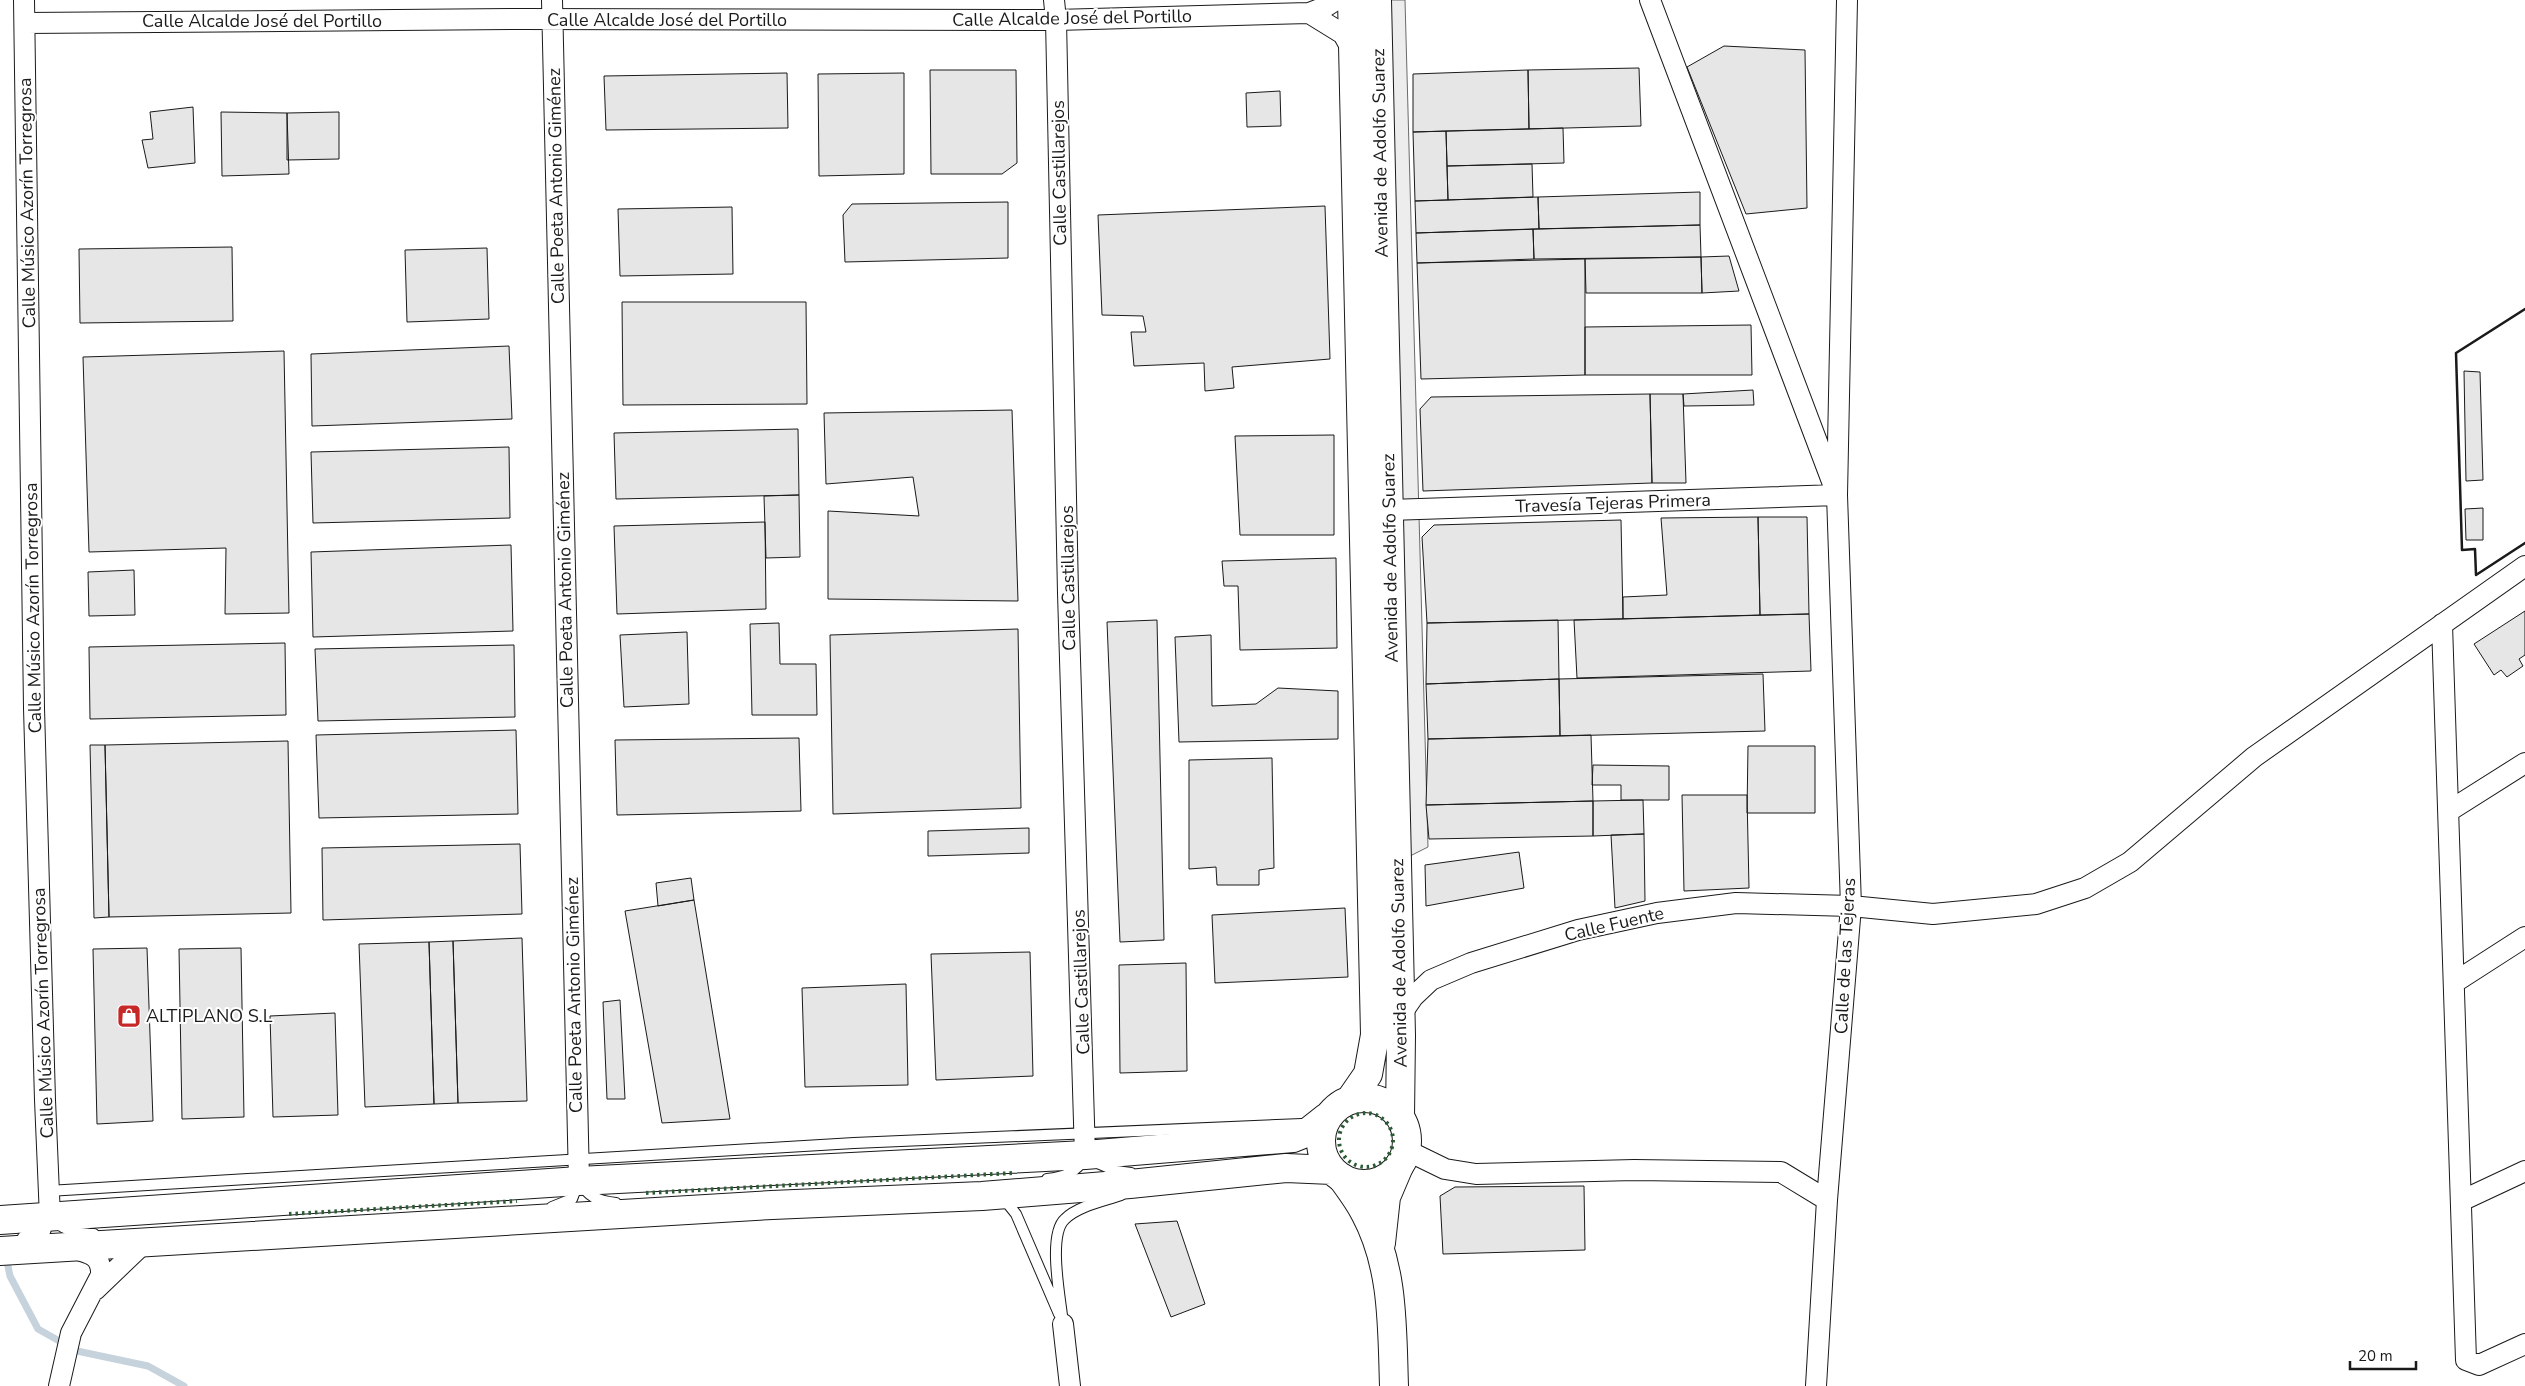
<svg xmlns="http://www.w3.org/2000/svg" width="2525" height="1386" font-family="'Nunito Sans',sans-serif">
  <rect width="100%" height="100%" fill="#fff"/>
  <path fill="#ededed" stroke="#6a6a6a" d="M 1389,0 L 1405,0 L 1428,847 L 1408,857 Z"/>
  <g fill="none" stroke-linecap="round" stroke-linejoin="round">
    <path stroke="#c6d2dc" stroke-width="7" d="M 6,1257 L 10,1276 L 38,1329 L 77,1351 L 148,1366 L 184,1386"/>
  </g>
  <path fill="#e6e6e6" stroke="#1a1a1a" d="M 1724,46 L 1805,50 L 1807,208 L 1746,214 L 1687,67 Z
    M 1639,68 L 1641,126 L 1529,129 L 1528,70 Z
    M 930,70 L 1016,70 L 1017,163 L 1002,174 L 931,174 Z
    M 1528,70 L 1529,129 L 1413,132 L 1413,74 Z
    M 787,73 L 788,128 L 606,130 L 604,76 Z
    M 904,73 L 904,174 L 819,176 L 818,74 Z
    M 1280,91 L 1281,126 L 1247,127 L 1246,93 Z
    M 193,107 L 195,163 L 148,168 L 142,140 L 153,139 L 150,112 Z
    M 221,112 L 287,113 L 289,174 L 222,176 Z
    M 339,112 L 339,159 L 287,160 L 287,113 Z
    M 1563,128 L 1564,163 L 1447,166 L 1446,131 Z
    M 1446,131 L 1448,200 L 1415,201 L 1413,132 Z
    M 1532,164 L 1533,197 L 1448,200 L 1447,166 Z
    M 1700,192 L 1700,225 L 1539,229 L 1538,197 Z
    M 1538,197 L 1539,229 L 1416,233 L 1415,201 Z
    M 1008,202 L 1008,258 L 845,262 L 843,215 L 852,204 Z
    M 1325,206 L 1330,359 L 1232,367 L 1234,388 L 1205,391 L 1204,363 L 1134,366 L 1131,332 L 1146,332 L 1143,316 L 1102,315 L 1098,215 Z
    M 732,207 L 733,274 L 620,276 L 618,209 Z
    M 1700,225 L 1701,257 L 1534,259 L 1533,229 Z
    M 1533,229 L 1534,259 L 1417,263 L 1416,233 Z
    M 232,247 L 233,321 L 80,323 L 79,249 Z
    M 487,248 L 489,319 L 407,322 L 405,250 Z
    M 1729,256 L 1739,291 L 1702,293 L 1701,257 Z
    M 1701,257 L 1702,293 L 1586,293 L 1585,259 Z
    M 1585,259 L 1585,375 L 1421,379 L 1417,263 Z
    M 622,302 L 806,302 L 807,404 L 623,405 Z
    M 1751,325 L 1752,375 L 1585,375 L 1585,327 Z
    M 509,346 L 512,419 L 312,426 L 311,354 Z
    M 284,351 L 289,613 L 225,614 L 226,548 L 89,552 L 83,357 Z
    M 2464,371 L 2480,372 L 2483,480 L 2466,481 Z
    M 1753,390 L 1754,405 L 1684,406 L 1683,394 Z
    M 1650,394 L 1652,483 L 1423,491 L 1420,409 L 1431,397 Z
    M 1650,394 L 1683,394 L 1686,483 L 1652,483 Z
    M 1012,410 L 1018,601 L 828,599 L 828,511 L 919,516 L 913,477 L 826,484 L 824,413 Z
    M 798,429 L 799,495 L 616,499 L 614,433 Z
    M 1334,435 L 1334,535 L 1240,535 L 1235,436 Z
    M 509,447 L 510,518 L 313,523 L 311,452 Z
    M 799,495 L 800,557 L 766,558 L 764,496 Z
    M 2483,508 L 2483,540 L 2466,540 L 2465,509 Z
    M 1758,517 L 1807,517 L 1809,614 L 1760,615 Z
    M 1758,517 L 1760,615 L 1623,619 L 1623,597 L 1667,595 L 1661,518 Z
    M 1621,520 L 1623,619 L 1427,623 L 1422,537 L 1434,525 Z
    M 765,522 L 766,609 L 617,614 L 614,526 Z
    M 511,545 L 513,631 L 313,637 L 311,552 Z
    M 1336,558 L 1337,648 L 1240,650 L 1238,586 L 1224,586 L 1222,561 Z
    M 134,570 L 135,615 L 89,616 L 88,572 Z
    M 2525,611 L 2525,655 L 2519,659 L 2523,666 L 2507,677 L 2501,670 L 2494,675 L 2474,644 Z
    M 1809,614 L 1811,671 L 1577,678 L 1574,620 Z
    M 1157,620 L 1164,940 L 1120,942 L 1107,622 Z
    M 1558,620 L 1559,679 L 1426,684 L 1427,623 Z
    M 779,623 L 780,664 L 816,664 L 817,715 L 752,715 L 750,624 Z
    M 1018,629 L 1021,808 L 833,814 L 830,635 Z
    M 687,632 L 689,704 L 624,707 L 620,635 Z
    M 1211,635 L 1212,706 L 1256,704 L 1278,688 L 1338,691 L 1338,739 L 1179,742 L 1175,637 Z
    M 285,643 L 286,715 L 90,719 L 89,647 Z
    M 514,645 L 515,717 L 318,721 L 315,649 Z
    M 1763,674 L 1765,731 L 1560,736 L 1559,679 Z
    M 1559,679 L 1560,736 L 1428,739 L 1426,684 Z
    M 516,730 L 518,814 L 319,818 L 316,735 Z
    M 1591,735 L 1593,801 L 1426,805 L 1428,739 Z
    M 799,738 L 801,811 L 617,815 L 615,740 Z
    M 288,741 L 291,913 L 109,917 L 105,745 Z
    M 90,745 L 105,745 L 109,917 L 94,918 Z
    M 1748,746 L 1815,746 L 1815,813 L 1747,813 Z
    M 1272,758 L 1274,868 L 1259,870 L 1259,885 L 1217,885 L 1216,867 L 1189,869 L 1189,760 Z
    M 1593,765 L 1669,766 L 1669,800 L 1621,800 L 1621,785 L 1592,785 Z
    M 1682,795 L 1747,795 L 1749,888 L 1684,891 Z
    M 1643,800 L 1644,834 L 1593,836 L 1593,801 Z
    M 1593,801 L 1593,836 L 1429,839 L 1426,805 Z
    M 1029,828 L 1029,853 L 928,856 L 928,831 Z
    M 1644,834 L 1645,901 L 1615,908 L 1611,835 Z
    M 520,844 L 522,914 L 323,920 L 322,848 Z
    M 1519,852 L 1524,888 L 1426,906 L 1425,865 Z
    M 691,878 L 694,900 L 658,906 L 656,883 Z
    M 694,900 L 730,1119 L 662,1123 L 625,911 Z
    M 1345,908 L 1348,977 L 1215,983 L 1212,915 Z
    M 522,938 L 527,1101 L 458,1103 L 453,941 Z
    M 453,941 L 458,1103 L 434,1104 L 429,942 Z
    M 429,942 L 434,1104 L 365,1107 L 359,944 Z
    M 147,948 L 153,1121 L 97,1124 L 93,949 Z
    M 241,948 L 244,1117 L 182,1119 L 179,949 Z
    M 1030,952 L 1033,1076 L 936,1080 L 931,954 Z
    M 1186,963 L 1187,1071 L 1120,1073 L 1119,965 Z
    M 906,984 L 908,1085 L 805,1087 L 802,988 Z
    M 620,1000 L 625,1099 L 607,1099 L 603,1002 Z
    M 335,1013 L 338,1115 L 273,1117 L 270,1016 Z
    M 1584,1186 L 1585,1250 L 1443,1254 L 1440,1196 L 1455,1187 Z
    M 1177,1221 L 1205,1304 L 1171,1317 L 1135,1224 Z"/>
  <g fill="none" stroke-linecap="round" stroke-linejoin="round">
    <g stroke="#1a1a1a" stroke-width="12">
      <path id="service" d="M 1095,1162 L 1116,1171 L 1131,1173
        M 1047,1179 C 1063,1177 1077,1173 1084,1158
        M 48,1191 L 854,1143 L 1302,1124
        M 1000,1201 L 1008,1204 L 1016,1214 L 1059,1314
        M 552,1207 L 572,1199 L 579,1181 C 588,1197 598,1201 616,1203
        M 23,1237 L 45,1232 L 50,1217 C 61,1229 78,1235 94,1234
        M 1063,1324 C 1061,1301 1047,1235 1065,1219 C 1078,1206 1104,1201 1121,1195"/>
    </g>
    <g stroke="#1a1a1a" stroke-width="22">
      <path id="minor" d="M 24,0 L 34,708 L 45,1100 L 50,1217
        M 552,0 L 579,1181
        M 1054,0 L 1056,20 L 1068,593 L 1085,1155
        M 1650,0 L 1833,484
        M 1309,13 L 1343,34 L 1353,52
        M 25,23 L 519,19 L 1056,20 L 1309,13 L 1325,7 L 1336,0
        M 1389,510 L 1837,495
        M 2442,624 L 2466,1360 L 2479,1365 L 2525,1344
        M 2449,811 L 2525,763
        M 2455,982 L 2525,937
        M 1400,1016 L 1413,997 L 1431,980 L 1471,963 L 1578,930 L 1657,913 L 1736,903 L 1851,906 L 1933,914 L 2036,904 L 2085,888 L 2130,862 L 2254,757 L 2525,566
        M 1406,1150 L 1445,1169 L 1476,1174 L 1634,1170 L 1781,1172 L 1827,1200
        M 2461,1201 L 2525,1171
        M 95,1290 L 143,1244
        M 1063,1324 L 1070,1386
        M 59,1386 L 71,1333 L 101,1275 C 102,1256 90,1253 74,1249
        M 1816,1386 L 1827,1200 L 1851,906 L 1837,495 L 1847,0"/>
    </g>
    <g stroke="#1a1a1a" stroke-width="30">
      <path id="secondary" d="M 1342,1178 C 1350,1189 1359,1201 1365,1213 C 1394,1267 1392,1327 1394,1386
        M 1381,1243 L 1386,1197 L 1400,1164"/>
    </g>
    <g stroke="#1a1a1a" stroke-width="30">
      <path id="primary" d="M 1377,0 L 1401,1035 L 1400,1117
        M1321 1141a43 43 0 1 1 86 0a43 43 0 1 1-86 0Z
        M 1350,1100 L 1368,1074 L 1375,1035 L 1352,0
        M 0,1220 L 579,1181 L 1085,1155 L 1293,1138 L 1308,1132 L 1327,1117
        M 0,1251 L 772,1205 L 982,1196 L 1130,1184 L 1286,1168 L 1332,1170"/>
    </g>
    <use href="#service" stroke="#fff" stroke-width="10"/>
    <use href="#minor" stroke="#fff" stroke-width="20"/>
    <use href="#secondary" stroke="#fff" stroke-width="28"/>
    <use href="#primary" stroke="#fff" stroke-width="28"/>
    <path stroke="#2b5a34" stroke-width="4" stroke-dasharray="2.5 4" stroke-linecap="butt" d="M1339 1140a27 27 0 1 1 54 0a27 27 0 1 1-54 0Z
      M 646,1193 L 1013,1173
      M 289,1214 L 517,1201"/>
    <path stroke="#1a1a1a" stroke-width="2.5" d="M 2525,309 L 2456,353 L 2462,550 L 2475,549 L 2476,575 L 2525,543"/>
  </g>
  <defs>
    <g id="shop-square" transform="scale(1.25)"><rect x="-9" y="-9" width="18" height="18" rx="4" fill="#c62828" stroke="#fff"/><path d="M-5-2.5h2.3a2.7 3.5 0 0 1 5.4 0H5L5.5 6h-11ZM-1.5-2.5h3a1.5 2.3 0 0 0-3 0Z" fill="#fff"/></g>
  </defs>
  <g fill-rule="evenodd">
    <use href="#shop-square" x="129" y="1016"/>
  </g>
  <g text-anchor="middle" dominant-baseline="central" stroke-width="4" stroke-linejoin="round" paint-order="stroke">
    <g font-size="18" fill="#1a1a1a" stroke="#fff">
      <text transform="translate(1072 18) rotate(-1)">Calle Alcalde José del Portillo</text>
      <text x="667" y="20">Calle Alcalde José del Portillo</text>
      <text x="262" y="21">Calle Alcalde José del Portillo</text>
      <text transform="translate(1380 153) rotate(-91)">Avenida de Adolfo Suarez</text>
      <text transform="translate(1059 173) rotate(-91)">Calle Castillarejos</text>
      <text transform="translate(556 186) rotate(-91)">Calle Poeta Antonio Giménez</text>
      <text transform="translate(27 203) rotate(-91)">Calle Músico Azorín Torregrosa</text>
      <text transform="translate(1613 503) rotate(-2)">Travesía Tejeras Primera</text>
      <text transform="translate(1390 558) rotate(-91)">Avenida de Adolfo Suarez</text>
      <text transform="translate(1068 578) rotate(-91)">Calle Castillarejos</text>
      <text transform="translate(565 590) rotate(-91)">Calle Poeta Antonio Giménez</text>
      <text transform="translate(33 608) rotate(-91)">Calle Músico Azorín Torregrosa</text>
      <text transform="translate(1614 924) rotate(-13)">Calle Fuente</text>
      <text transform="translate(1845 956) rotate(-87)">Calle de las Tejeras</text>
      <text transform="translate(1399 963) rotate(-91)">Avenida de Adolfo Suarez</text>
      <text transform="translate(1081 982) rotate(-92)">Calle Castillarejos</text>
      <text transform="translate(574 995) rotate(-91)">Calle Poeta Antonio Giménez</text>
      <text transform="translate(43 1013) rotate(-92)">Calle Músico Azorín Torregrosa</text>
    </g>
    <g font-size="18" fill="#1a1a1a" stroke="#fff" text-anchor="start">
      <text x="146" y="1016">ALTIPLANO S.L</text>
    </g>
  </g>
  <path d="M2350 1361v8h66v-8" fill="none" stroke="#1a1a1a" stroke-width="2.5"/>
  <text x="2358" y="1361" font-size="15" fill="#1a1a1a" stroke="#ffffff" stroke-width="4" paint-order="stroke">20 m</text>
</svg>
